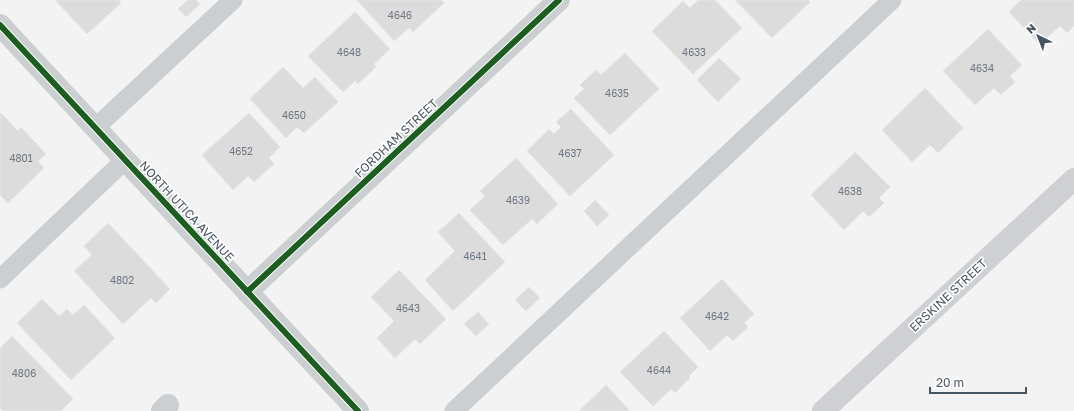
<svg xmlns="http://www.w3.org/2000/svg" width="1074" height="411" font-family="'Golos Text',sans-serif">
  <rect width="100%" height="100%" fill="#f3f3f3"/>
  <path fill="#dcdcdd" stroke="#e4e5e5" d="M 55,0 L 119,0 L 121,3 L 87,34 Z
    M 188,0 L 196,0 L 200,4 L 186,17 L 178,9 Z
    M 357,0 L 441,0 L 444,3 L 413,32 L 409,28 L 394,41 Z
    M 698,0 L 715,0 L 742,28 L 693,74 L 652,31 L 683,1 L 690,8 Z
    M 735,0 L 808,0 L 810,2 L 772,38 Z
    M 1021,0 L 1074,0 L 1074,26 L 1067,33 L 1060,26 L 1039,44 L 1009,12 Z
    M 355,12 L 390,49 L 374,64 L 376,67 L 358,84 L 355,81 L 343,92 L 308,56 Z
    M 988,29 L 1022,65 L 1010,76 L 1015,82 L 1001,95 L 994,88 L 975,105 L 943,71 Z
    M 625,53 L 659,89 L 610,135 L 574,98 L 584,89 L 580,85 L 596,70 L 601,75 Z
    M 719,58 L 741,79 L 718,102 L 697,80 Z
    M 283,67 L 303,88 L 315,77 L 338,102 L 304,133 L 297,127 L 286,138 L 250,99 Z
    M 925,88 L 963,128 L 938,153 L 930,145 L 912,162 L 882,130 Z
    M 571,109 L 614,155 L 570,196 L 527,151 L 549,129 L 554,134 L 561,127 L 556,122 Z
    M 1,113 L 18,131 L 21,127 L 46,154 L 38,161 L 44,168 L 8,203 L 0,195 L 0,114 Z
    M 249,113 L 280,147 L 269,158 L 274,164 L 254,182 L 248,176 L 233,190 L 202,155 Z
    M 855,152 L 890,187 L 879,198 L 884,203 L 869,217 L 863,211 L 844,230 L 811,195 Z
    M 516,158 L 558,204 L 537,224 L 532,219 L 503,245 L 470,210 L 485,196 L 480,191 Z
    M 595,200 L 609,215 L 597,226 L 584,211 Z
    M 459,213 L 505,262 L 453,311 L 425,280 L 455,251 L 438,232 Z
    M 108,223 L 170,289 L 156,303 L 151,298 L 123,324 L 74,271 L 92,255 L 84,246 Z
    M 399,270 L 446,319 L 420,344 L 415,339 L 395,358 L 377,338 L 394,321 L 371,297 Z
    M 722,279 L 754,314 L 744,323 L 748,327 L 733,341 L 727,335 L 710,351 L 680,318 Z
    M 529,287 L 540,298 L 526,311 L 515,300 Z
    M 42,299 L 59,316 L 67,309 L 73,315 L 84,305 L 115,338 L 71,380 L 17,323 Z
    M 478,312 L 489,324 L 476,336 L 464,324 Z
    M 664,331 L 698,367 L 689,376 L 690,378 L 675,393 L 671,389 L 653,406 L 620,372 Z
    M 12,336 L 73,399 L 61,411 L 3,411 L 0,408 L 0,348 Z
    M 606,385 L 630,411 L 579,411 Z"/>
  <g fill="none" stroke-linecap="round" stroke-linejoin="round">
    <path stroke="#cccfd2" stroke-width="19" d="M 95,128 L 233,0
      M 0,279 L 125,160
      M 454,411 L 892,0"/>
    <path stroke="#cccfd2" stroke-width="22" d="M 247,292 L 559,0
      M 162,411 L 168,405"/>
    <path stroke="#cccfd2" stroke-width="22" d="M 0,25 L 358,411"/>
    <path stroke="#ced0d4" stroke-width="22" d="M 823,411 L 1074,179"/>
    <g stroke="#fff" stroke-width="8">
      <path id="cycleway" d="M 0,25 L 358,411
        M 247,292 L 559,0"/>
    </g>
    <use href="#cycleway" stroke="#1b5e20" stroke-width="6"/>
  </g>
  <g text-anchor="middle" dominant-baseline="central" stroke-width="3.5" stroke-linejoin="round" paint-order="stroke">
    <g font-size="10" fill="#6e7781">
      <text x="400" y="15">4646</text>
      <text x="349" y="52">4648</text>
      <text x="694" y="52">4633</text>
      <text x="982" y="68">4634</text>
      <text x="617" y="93">4635</text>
      <text x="294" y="115">4650</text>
      <text x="241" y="151">4652</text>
      <text x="570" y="153">4637</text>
      <text x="21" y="158">4801</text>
      <text x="850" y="191">4638</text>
      <text x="518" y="200">4639</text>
      <text x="475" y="256">4641</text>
      <text x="122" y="280">4802</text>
      <text x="408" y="308">4643</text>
      <text x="717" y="316">4642</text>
      <text x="659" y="370">4644</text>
      <text x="24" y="373">4806</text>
    </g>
    <g font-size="12" fill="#485461" stroke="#fff">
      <text transform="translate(396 138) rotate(-43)">FORDHAM STREET</text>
      <text transform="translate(187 211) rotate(47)">NORTH UTICA AVENUE</text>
      <text transform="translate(948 295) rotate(-43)">ERSKINE STREET</text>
    </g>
  </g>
  <g transform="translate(1038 36) rotate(317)" stroke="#ffffff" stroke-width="3" paint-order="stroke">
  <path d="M0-3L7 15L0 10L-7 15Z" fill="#485461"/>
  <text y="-6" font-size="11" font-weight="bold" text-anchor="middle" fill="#485461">N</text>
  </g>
  <path d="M930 387v6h96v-6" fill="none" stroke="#485461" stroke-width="2"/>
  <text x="936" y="387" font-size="12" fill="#485461" stroke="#ffffff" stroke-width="3" paint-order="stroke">20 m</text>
</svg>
